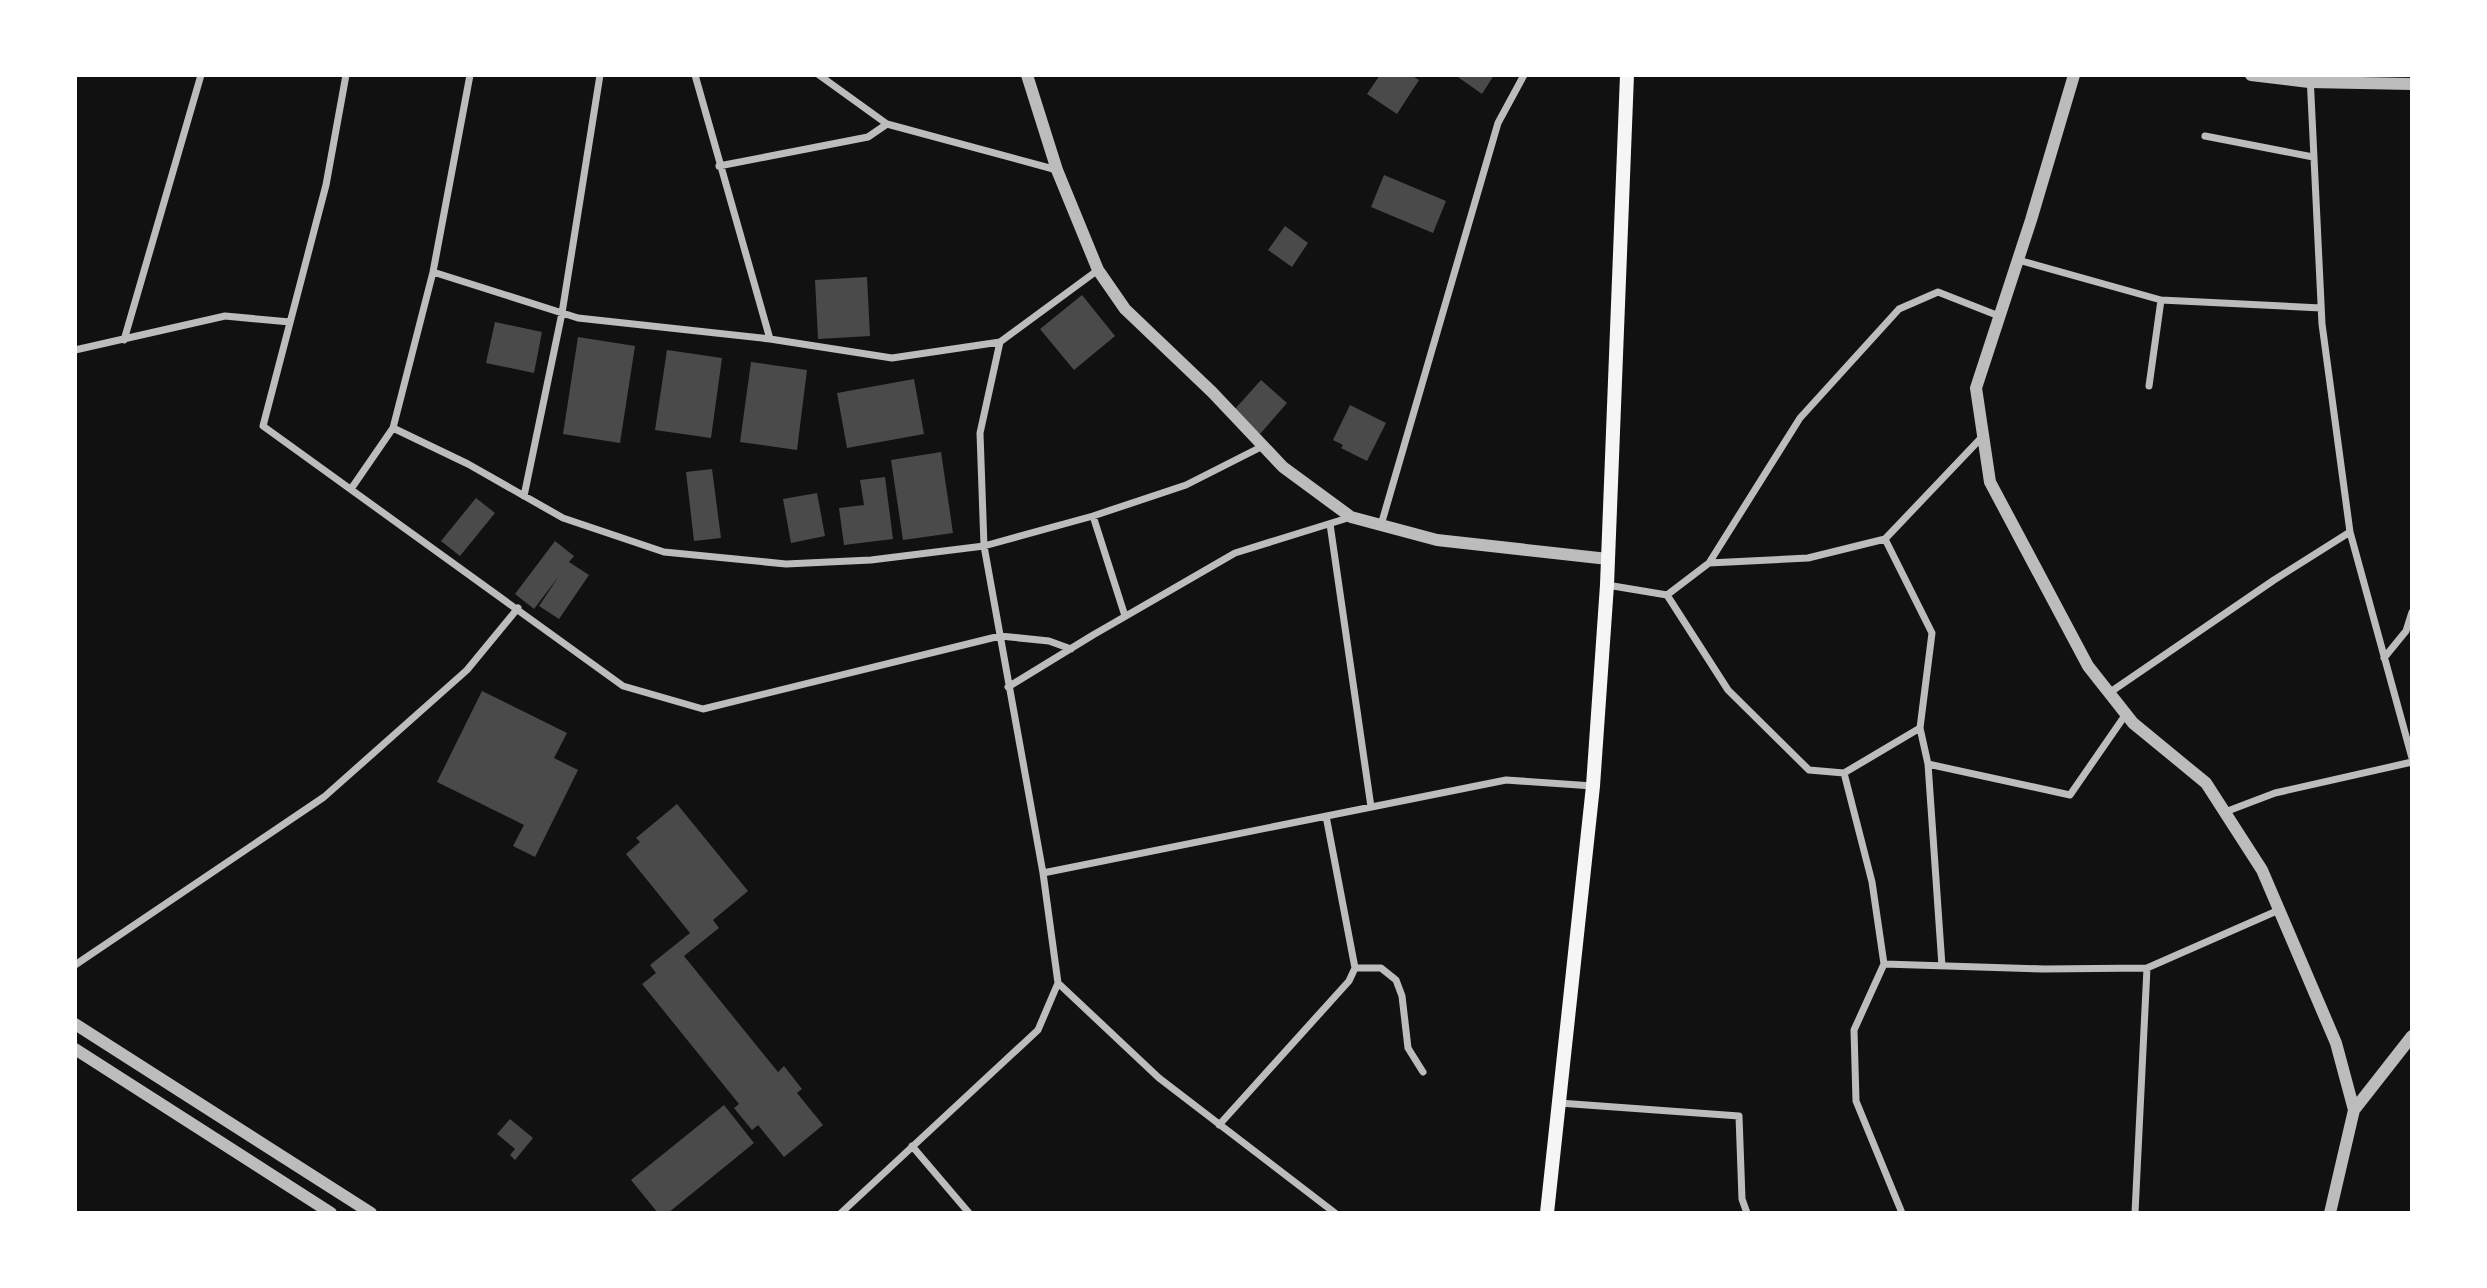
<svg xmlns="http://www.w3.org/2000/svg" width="2487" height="1288" font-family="Signika,sans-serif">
  <rect width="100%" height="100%" fill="#111"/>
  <path fill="#4a4a4a" d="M 1380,75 L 1411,75 L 1419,80 L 1397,114 L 1367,94 Z
    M 1455,75 L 1494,75 L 1482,94 Z
    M 1384,175 L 1446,201 L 1433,233 L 1371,207 Z
    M 1285,226 L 1308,243 L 1292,267 L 1268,250 Z
    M 867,277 L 870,336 L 818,339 L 815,280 Z
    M 1082,295 L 1115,336 L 1074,370 L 1040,329 Z
    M 495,322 L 542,332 L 534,373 L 486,363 Z
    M 578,337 L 635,346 L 620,443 L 563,434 Z
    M 667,350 L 722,358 L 711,438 L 655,430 Z
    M 751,362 L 807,370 L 797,450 L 740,442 Z
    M 914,379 L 924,434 L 847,448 L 837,393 Z
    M 1261,380 L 1287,403 L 1260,434 L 1234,410 Z
    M 1350,405 L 1386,423 L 1367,461 L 1341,448 L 1343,445 L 1333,440 Z
    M 941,452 L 953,533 L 903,540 L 891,460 Z
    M 712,469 L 721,538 L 694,541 L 686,472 Z
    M 885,477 L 893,539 L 844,545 L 839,508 L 864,505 L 860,480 Z
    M 817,493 L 825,536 L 791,543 L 783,499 Z
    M 476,498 L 495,513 L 460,556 L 441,541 Z
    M 555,541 L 574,556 L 569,562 L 589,575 L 559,619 L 539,606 L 559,576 L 534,609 L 515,594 Z
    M 482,691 L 567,733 L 554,758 L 578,770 L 535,857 L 513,846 L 524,825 L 437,782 Z
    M 677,804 L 748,891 L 713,920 L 719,928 L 684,956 L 778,1072 L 784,1066 L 802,1089 L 797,1093 L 823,1125 L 784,1157 L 758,1125 L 752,1130 L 734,1108 L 739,1104 L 642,984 L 656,973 L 650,965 L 690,933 L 626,854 L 640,842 L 636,838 Z
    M 724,1105 L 754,1143 L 668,1213 L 658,1213 L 631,1180 Z
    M 510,1119 L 533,1138 L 515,1160 L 510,1155 L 515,1149 L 497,1134 Z"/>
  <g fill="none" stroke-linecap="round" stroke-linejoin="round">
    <path stroke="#bcbcbc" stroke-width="7" d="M 346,75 L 326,185 L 263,426 L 623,686 L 703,709 L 1000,636 L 1049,641 L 1071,649
      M 695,75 L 770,339
      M 819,75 L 887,124 L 1057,170
      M 2310,75 L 2322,324 L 2350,532 L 2412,758
      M 2205,136 L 2313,157
      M 719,166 L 868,137 L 887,124
      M 2018,260 L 2161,300 L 2321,308
      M 433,272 L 578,318 L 770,339 L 892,358 L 1000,342
      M 124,340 L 201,75
      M 75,350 L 225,316 L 290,322
      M 2149,386 L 2161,300
      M 393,428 L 433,272 L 470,75
      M 351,489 L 393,428 L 468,464 L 563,518 L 664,552 L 786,564 L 871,560 L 984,546 L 1093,516 L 1186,485 L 1263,446
      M 524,496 L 562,313 L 600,75
      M 1093,516 L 1125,616
      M 1330,524 L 1371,807
      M 1381,525 L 1498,123 L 1524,75
      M 1885,539 L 1932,633 L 1920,728 L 1928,764 L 1942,966
      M 1709,563 L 1800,418 L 1899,309 L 1938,292 L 1999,316
      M 1607,585 L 1667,595 L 1709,563 L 1808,558 L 1885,539 L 1983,436
      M 1667,595 L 1728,690 L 1809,770 L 1844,773 L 1920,728
      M 2384,658 L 2406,631 L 2412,612
      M 1008,687 L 1093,635 L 1235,553 L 1351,517
      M 2109,693 L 2274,580 L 2350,532
      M 1928,764 L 2070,795 L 2126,714
      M 1844,773 L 1872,882 L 1884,964 L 1854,1030 L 1856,1101 L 1902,1213
      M 2225,812 L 2275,793 L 2412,762
      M 1043,873 L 1506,780 L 1593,786
      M 1884,964 L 2044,969 L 2147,968 L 2279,910
      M 75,965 L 324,797 L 467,670 L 518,608
      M 1355,968 L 1381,968 L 1396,980 L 1402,996 L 1408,1048 L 1423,1072
      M 1058,983 L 1159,1078 L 1335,1213
      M 1559,1103 L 1739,1116 L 1742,1199 L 1747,1213
      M 1219,1125 L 1349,981 L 1355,968 L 1326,816
      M 912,1146 L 969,1213
      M 841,1213 L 1038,1030 L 1058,983 L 1043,873 L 984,546 L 980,433 L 1000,342 L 1098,270
      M 2135,1213 L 2147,968"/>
    <path stroke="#bcbcbc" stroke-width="12" d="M 1027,75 L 1057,170 L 1098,270 L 1125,309 L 1212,392 L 1283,467 L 1351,517 L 1437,540 L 1608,559
      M 2074,75 L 2031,220 L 1976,388 L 1990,482 L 2088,666 L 2133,723 L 2206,783 L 2262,870 L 2336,1043 L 2354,1110
      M 2251,75 L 2309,82 L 2412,84
      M 75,1024 L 371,1213
      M 75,1049 L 331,1213
      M 2330,1213 L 2354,1110 L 2412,1036"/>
    <path stroke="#f5f5f5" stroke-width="14" d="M 1547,1213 L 1593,786 L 1607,585 L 1627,75"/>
  </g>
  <rect width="2487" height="1288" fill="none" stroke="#ffffff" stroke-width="154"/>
</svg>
